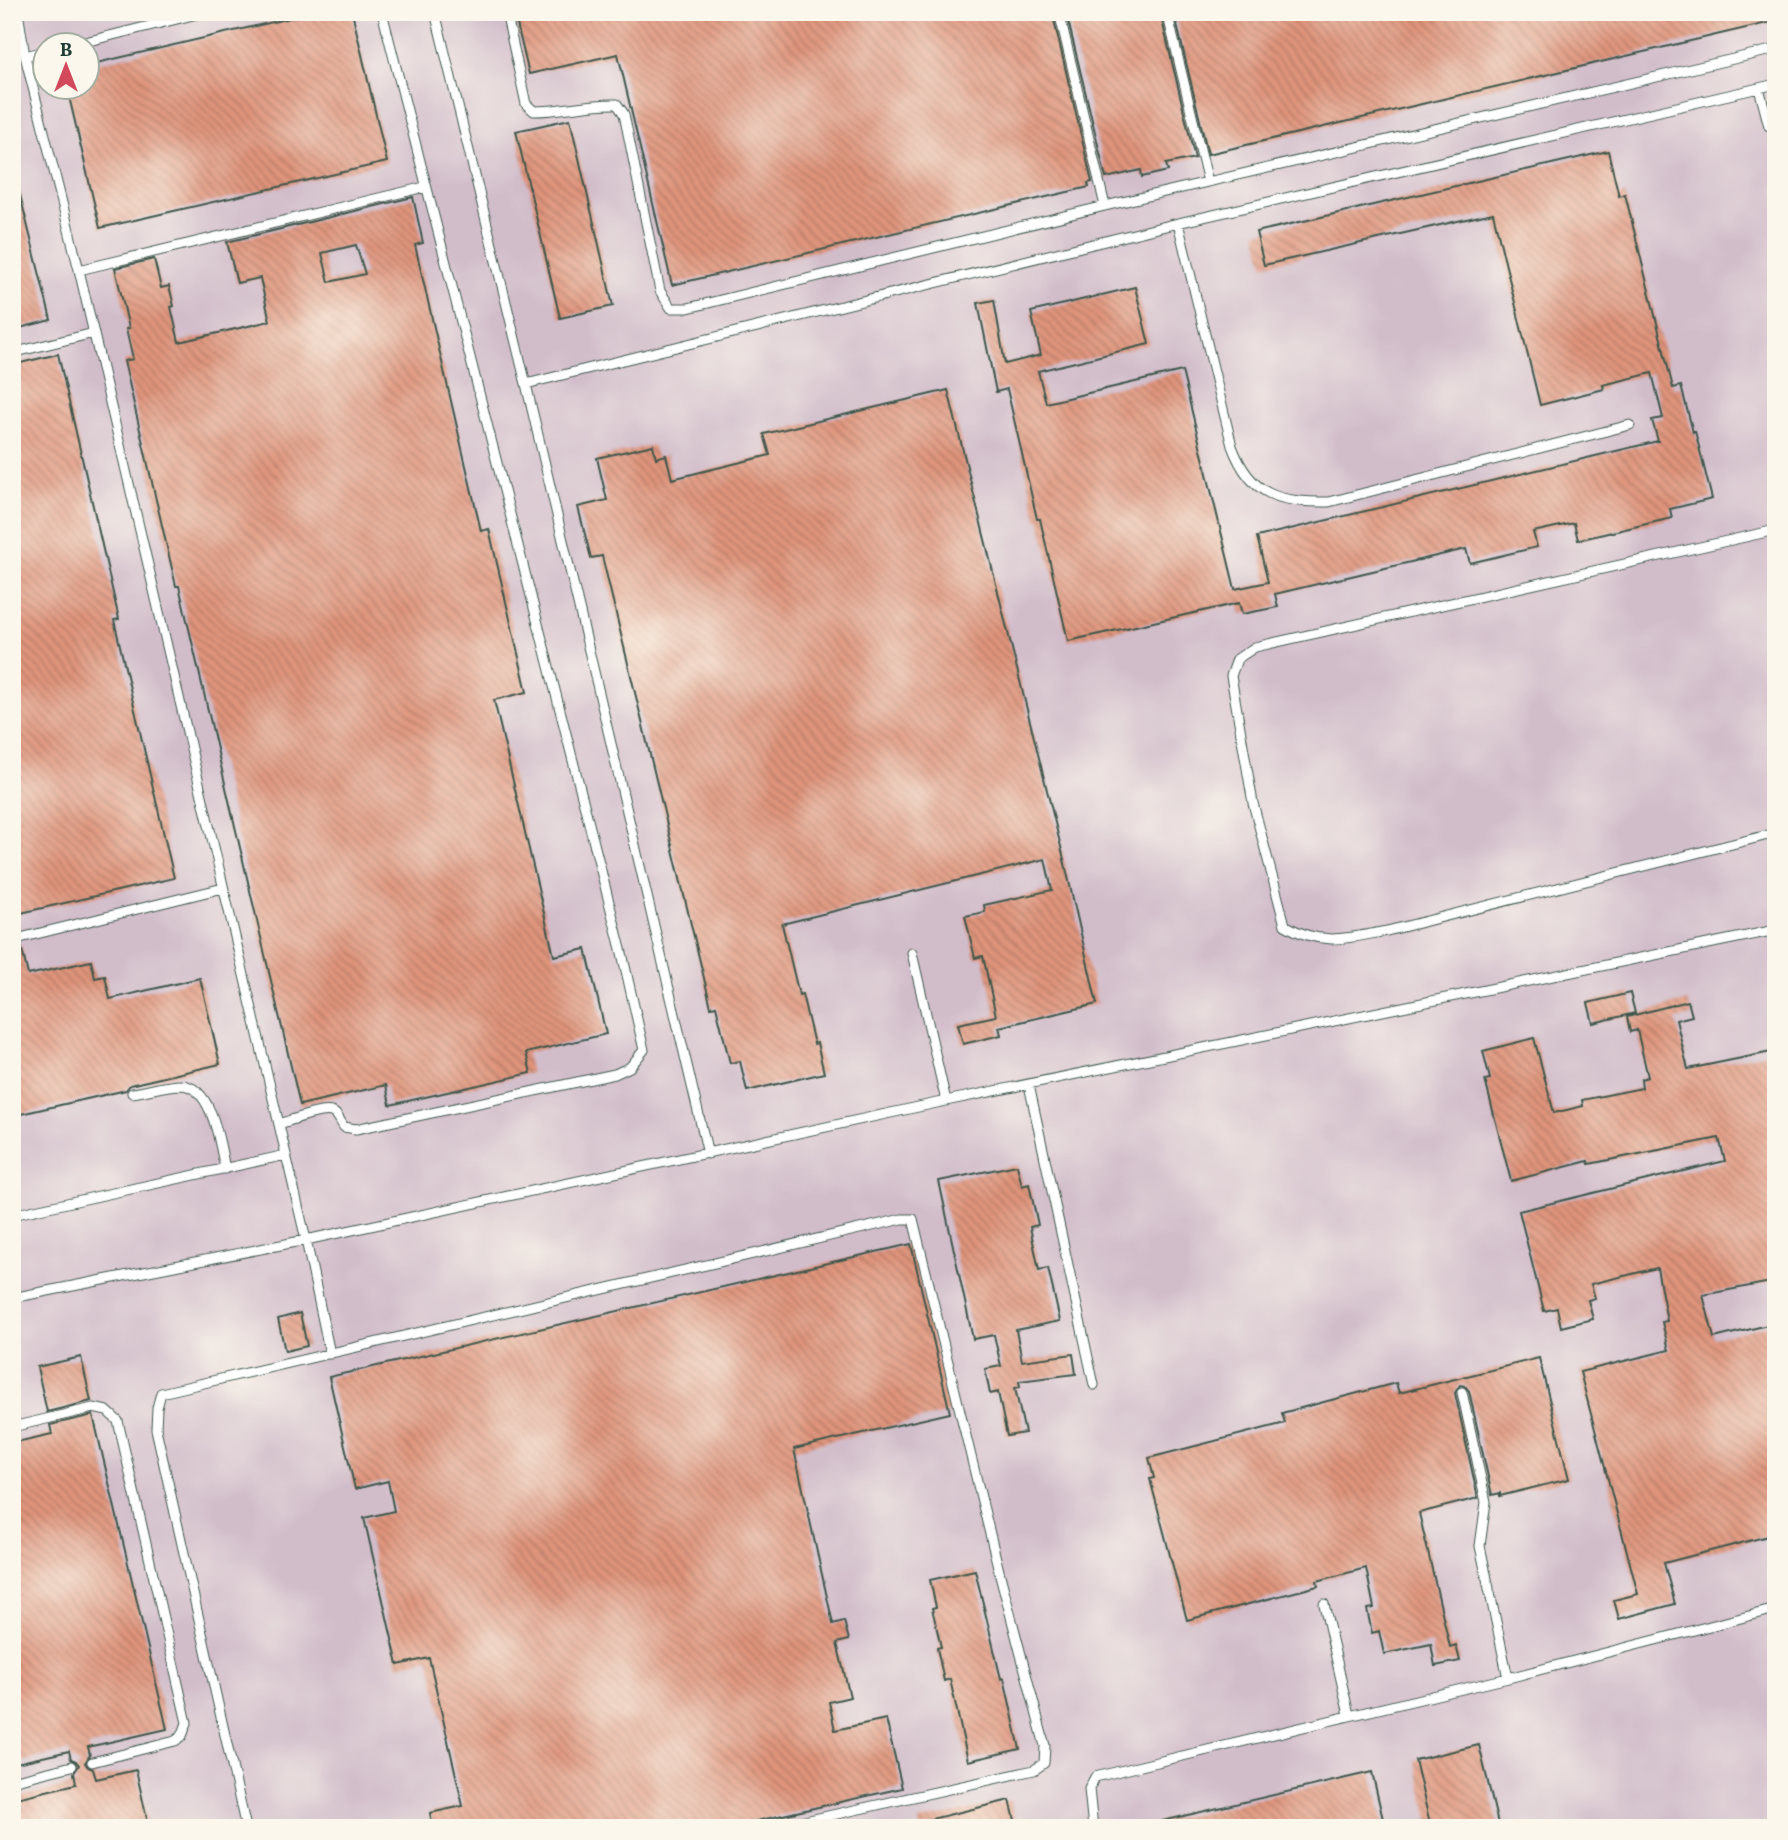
<svg xmlns="http://www.w3.org/2000/svg" width="1788" height="1840" font-family="Vollkorn,serif">
  <defs>
    <pattern id="building-back-hatch" width="6" height="6" patternUnits="userSpaceOnUse" patternTransform="scale(1.75)"><rect width="6" height="6" fill="#df947b"/><path d="M-1 5l2 2M0 0l6 6M5-1l2 2" fill="none" stroke="#b47a66"/></pattern>
  </defs>
  <rect width="100%" height="100%" fill="#fbf7ec"/>
  <filter id="ink" filterUnits="userSpaceOnUse"><feTurbulence type="fractalNoise" baseFrequency=".0143" numOctaves="2"/><feDisplacementMap in="SourceGraphic" scale="14" xChannelSelector="R" yChannelSelector="G"/><feConvolveMatrix kernelMatrix="1 2 1 2 8 2 1 2 1" color-interpolation-filters="sRGB"/></filter>
  <filter id="wash" filterUnits="userSpaceOnUse"><feTurbulence type="fractalNoise" baseFrequency=".00686" numOctaves="4" result="noise"/><feDisplacementMap in="SourceGraphic" scale="28" xChannelSelector="R" yChannelSelector="G"/><feGaussianBlur stdDeviation="1.57" result="paint"/><feColorMatrix in="noise" values="0 0 0 0 0 0 0 0 0 0 0 0 0 0 0 0 0 1.4 0 .05"/><feComposite in="paint" operator="in"/></filter>
  <g filter="url(#wash)">
    <rect width="100%" height="100%" fill="#f3ead2"/>
    <path fill="#d1bdca" fill-rule="evenodd" d="M 12,12 L 1776,12 L 1776,1828 L 12,1828 ZM 46,46 L 88,46 L 88,88 L 46,88 Z"/>
    <g id="blocks">
      <path fill="url(#building-back-hatch)" fill-rule="evenodd" d="M 316,12 L 352,12 L 387,162 L 100,228 L 67,88 L 88,88 L 88,65 Z
        M 514,12 L 859,12 L 860,16 L 876,12 L 1052,12 L 1092,182 L 1088,183 L 1089,187 L 672,285 L 618,54 L 529,74 Z
        M 1066,12 L 1160,12 L 1195,158 L 1166,164 L 1168,171 L 1142,177 L 1141,170 L 1106,178 Z
        M 1174,12 L 1776,12 L 1776,21 L 1208,154 Z
        M 570,119 L 613,306 L 560,318 L 516,131 Z
        M 1608,151 L 1619,196 L 1625,194 L 1673,388 L 1681,386 L 1693,432 L 1695,431 L 1712,499 L 1670,509 L 1672,518 L 1578,540 L 1574,523 L 1533,532 L 1537,547 L 1470,563 L 1466,549 L 1275,594 L 1278,607 L 1242,614 L 1239,603 L 1068,641 L 1040,519 L 1037,519 L 1007,389 L 996,392 L 978,303 L 994,300 L 1005,364 L 1041,355 L 1031,312 L 1135,287 L 1149,344 L 1038,371 L 1046,403 L 1182,371 L 1235,589 L 1268,582 L 1257,537 L 1658,441 L 1652,420 L 1663,418 L 1652,373 L 1603,385 L 1604,389 L 1540,405 L 1493,213 L 1264,265 L 1256,232 Z
        M 18,187 L 51,320 L 12,330 L 12,188 Z
        M 413,197 L 423,243 L 415,245 L 481,531 L 489,529 L 527,692 L 494,700 L 554,956 L 586,949 L 606,1034 L 526,1053 L 531,1073 L 390,1105 L 386,1085 L 300,1105 L 179,586 L 176,586 L 124,361 L 133,359 L 126,329 L 129,328 L 115,268 L 154,259 L 161,288 L 169,286 L 174,306 L 171,307 L 179,342 L 270,321 L 260,278 L 237,283 L 227,242 ZM 356,245 L 365,274 L 329,282 L 322,253 Z
        M 58,354 L 119,619 L 114,620 L 174,878 L 12,915 L 12,365 Z
        M 948,390 L 1063,855 L 1097,1004 L 999,1027 L 1001,1035 L 963,1044 L 958,1024 L 996,1016 L 983,956 L 975,958 L 965,916 L 985,912 L 984,905 L 1052,890 L 1045,859 L 782,924 L 799,995 L 802,994 L 814,1044 L 817,1043 L 824,1073 L 747,1091 L 740,1061 L 730,1063 L 716,1006 L 711,1007 L 602,556 L 591,558 L 578,507 L 607,500 L 597,458 L 653,445 L 656,458 L 666,455 L 672,479 L 770,455 L 764,434 Z
        M 21,945 L 28,975 L 91,961 L 95,978 L 105,976 L 110,999 L 200,978 L 220,1064 L 130,1085 L 126,1090 L 12,1116 L 12,947 Z
        M 1630,993 L 1635,1013 L 1593,1023 L 1588,1003 Z
        M 1688,1001 L 1692,1016 L 1676,1020 L 1688,1069 L 1776,1051 L 1776,1281 L 1703,1295 L 1714,1338 L 1776,1323 L 1776,1534 L 1664,1563 L 1675,1604 L 1619,1619 L 1614,1600 L 1638,1594 L 1580,1372 L 1669,1350 L 1662,1322 L 1667,1321 L 1657,1268 L 1591,1284 L 1595,1298 L 1588,1300 L 1593,1319 L 1561,1327 L 1557,1308 L 1544,1311 L 1519,1211 L 1725,1161 L 1719,1138 L 1589,1164 L 1588,1161 L 1511,1181 L 1485,1080 L 1490,1079 L 1483,1051 L 1534,1038 L 1554,1113 L 1583,1106 L 1582,1100 L 1642,1088 L 1641,1079 L 1648,1077 L 1637,1030 L 1630,1032 L 1627,1017 Z
        M 1017,1165 L 1022,1186 L 1029,1184 L 1038,1225 L 1030,1227 L 1039,1270 L 1048,1268 L 1060,1321 L 1016,1330 L 1022,1361 L 1073,1354 L 1076,1374 L 1019,1381 L 1020,1387 L 1015,1388 L 1025,1433 L 1007,1436 L 998,1392 L 990,1394 L 985,1369 L 1001,1366 L 994,1335 L 973,1339 L 939,1181 Z
        M 911,1244 L 950,1413 L 794,1449 L 833,1624 L 844,1621 L 849,1640 L 837,1643 L 850,1697 L 829,1702 L 835,1730 L 886,1719 L 902,1788 L 726,1828 L 433,1828 L 430,1813 L 463,1806 L 429,1658 L 398,1665 L 364,1518 L 394,1511 L 388,1481 L 355,1489 L 329,1377 Z
        M 300,1313 L 307,1346 L 285,1351 L 278,1319 Z
        M 81,1357 L 91,1401 L 47,1412 L 37,1367 Z
        M 1539,1358 L 1569,1479 L 1500,1496 L 1500,1493 L 1492,1495 L 1469,1391 L 1465,1386 L 1460,1385 L 1455,1393 L 1478,1498 L 1419,1513 L 1450,1647 L 1456,1645 L 1460,1661 L 1435,1666 L 1431,1644 L 1384,1654 L 1379,1631 L 1372,1633 L 1367,1609 L 1374,1608 L 1366,1568 L 1317,1581 L 1318,1586 L 1187,1620 L 1150,1479 L 1154,1478 L 1149,1458 L 1285,1423 L 1282,1413 L 1396,1383 L 1399,1393 Z
        M 93,1415 L 167,1729 L 88,1747 L 90,1755 L 85,1763 L 88,1767 L 93,1769 L 96,1779 L 136,1770 L 149,1828 L 12,1828 L 12,1799 L 76,1784 L 74,1773 L 79,1765 L 76,1761 L 71,1759 L 69,1751 L 12,1764 L 12,1443 L 52,1434 L 50,1425 Z
        M 975,1570 L 1001,1679 L 1004,1678 L 1020,1749 L 968,1761 L 950,1679 L 944,1681 L 937,1648 L 941,1647 L 932,1608 L 936,1607 L 930,1580 Z
        M 1479,1745 L 1499,1828 L 1431,1828 L 1415,1760 Z
        M 1372,1772 L 1385,1828 L 1158,1828 L 1158,1822 Z
        M 1010,1800 L 1017,1828 L 919,1828 L 919,1822 Z"/>
    </g>
  </g>
  <g filter="url(#ink)">
    <use href="#blocks" fill-opacity="0" stroke="#3f574c" stroke-width="2"/>
    <g fill="none" stroke-linecap="round" stroke-linejoin="round">
      <g stroke="#3f574c" stroke-width="11">
        <path id="lane" d="M 18,12 L 25,56 L 79,270 L 306,1240 L 330,1354
          M 435,12 L 526,384 L 708,1154
          M 506,12 L 526,104 L 534,111 C 562,111 589,103 617,104 L 624,114 L 660,291 L 671,308 L 688,308 L 1105,206 L 1776,49
          M 1059,12 L 1105,206
          M 1167,12 L 1208,182
          M 69,46 L 205,12
          M 25,56 L 46,51
          M 1759,88 L 1769,126 L 1776,128
          M 1178,223 L 1232,446 C 1251,497 1279,502 1329,502 L 1630,425
          M 79,270 L 425,187
          M 12,353 L 94,333
          M 526,384 L 1178,223 L 1776,84
          M 1776,530 L 1255,647 L 1237,659 L 1231,676 L 1253,803 L 1285,925 C 1321,947 1348,938 1387,931 L 1776,833
          M 12,940 L 223,888
          M 912,953 L 946,1101
          M 1029,1085 L 1094,1385
          M 132,1093 C 147,1091 166,1085 181,1085 C 213,1086 220,1146 225,1169
          M 279,1124 C 290,1121 324,1107 334,1113 C 338,1115 341,1123 344,1127 L 356,1129 L 615,1074 L 630,1067 L 644,1050 L 622,953 L 382,12
          M 12,1215 L 286,1155
          M 12,1298 L 306,1240 L 946,1101 L 1776,930
          M 1462,1392 L 1486,1502 L 1480,1546 L 1508,1678
          M 12,1427 L 93,1408 L 107,1411 L 118,1421 L 187,1723 L 182,1736 L 175,1741 L 92,1762
          M 1324,1604 L 1349,1715
          M 12,1781 L 72,1766
          M 246,1828 L 156,1429 L 157,1408 L 161,1393 L 902,1219 L 913,1219 L 1000,1575 L 1045,1746 L 1044,1763 L 1034,1770 L 774,1828
          M 1093,1828 L 1089,1789 L 1095,1777 L 1508,1678 L 1776,1609"/>
      </g>
      <use href="#lane" stroke="#fff" stroke-width="9"/>
    </g>
  </g>
  <rect width="1788" height="1840" fill="none" stroke="#fbf7ec" stroke-width="42"/>
  <g transform="translate(66 66)"><circle r="33" fill="#fbf7ec" stroke="#a3ada2" stroke-width="2"/>
  <path d="M0-5L12 26L0 18L-12 26Z" fill="#d1495b"/>
  <text y="-10" font-size="19" font-weight="bold" text-anchor="middle" fill="#1f3d34">B</text>
  </g>
</svg>
